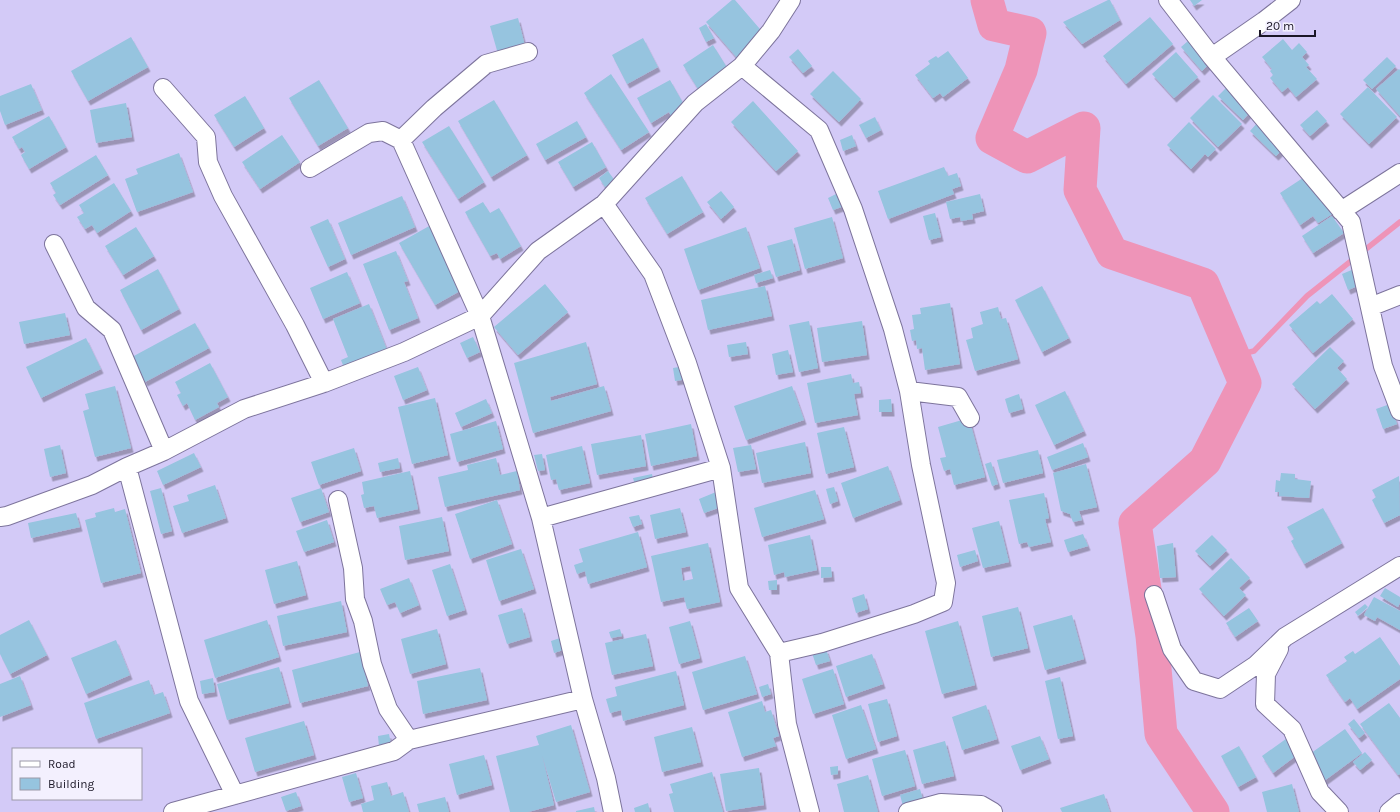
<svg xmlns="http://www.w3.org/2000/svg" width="1400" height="812" font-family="Karla,sans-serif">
  <defs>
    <filter id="shadow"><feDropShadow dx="2.5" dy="4.5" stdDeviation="0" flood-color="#0004"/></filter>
  </defs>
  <rect width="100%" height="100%" fill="#d3caf7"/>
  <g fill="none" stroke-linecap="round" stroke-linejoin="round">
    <path stroke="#ee94b8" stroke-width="5.5" d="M 1233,356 L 1254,351 L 1307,296 L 1400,222"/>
    <path stroke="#ee94b8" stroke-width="33" d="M 987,0 L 994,25 L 1030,33 L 1021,70 L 992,138 L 1027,157 L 1084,128 L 1080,190 L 1112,253 L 1203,284 L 1245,383 L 1205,461 L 1135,523 L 1152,636 L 1161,734 L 1213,812"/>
  </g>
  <path fill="#96c4df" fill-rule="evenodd" filter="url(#shadow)" d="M 732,0 L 735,0 L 765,35 L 738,59 L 706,22 Z
    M 1108,0 L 1110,0 L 1120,20 L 1082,44 L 1063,22 Z
    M 1190,0 L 1202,0 L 1194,6 Z
    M 1150,17 L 1173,44 L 1126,84 L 1103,56 Z
    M 518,18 L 525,46 L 498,54 L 490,26 Z
    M 706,24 L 714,38 L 706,42 L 699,28 Z
    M 131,37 L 148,67 L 88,101 L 71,71 Z
    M 643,38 L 658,67 L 627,84 L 612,55 Z
    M 1283,39 L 1292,50 L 1299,43 L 1307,52 L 1302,57 L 1309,65 L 1306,67 L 1317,79 L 1296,97 L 1288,87 L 1282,92 L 1270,78 L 1273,75 L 1270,71 L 1272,69 L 1262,57 Z
    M 1188,41 L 1209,64 L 1202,71 L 1181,47 Z
    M 713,45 L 728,69 L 698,89 L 683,65 Z
    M 798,49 L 812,66 L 803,73 L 789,57 Z
    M 948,51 L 968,78 L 943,97 L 940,93 L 933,98 L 915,75 L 930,64 L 928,61 L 936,56 L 938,58 Z
    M 1176,52 L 1198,77 L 1174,98 L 1152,74 Z
    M 1387,57 L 1396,66 L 1372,89 L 1363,80 Z
    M 1399,69 L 1400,70 L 1400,116 L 1376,89 Z
    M 833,71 L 861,99 L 839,122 L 810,94 Z
    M 611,74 L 649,132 L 621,150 L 584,93 Z
    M 319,80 L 348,128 L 318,146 L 289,98 Z
    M 670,80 L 687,110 L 672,118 L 669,112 L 651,123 L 637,98 Z
    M 31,84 L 42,110 L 5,125 L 0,111 L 0,96 Z
    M 1227,87 L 1251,111 L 1243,120 L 1218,96 Z
    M 1368,87 L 1397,117 L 1369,144 L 1340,114 Z
    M 1213,95 L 1242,124 L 1218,147 L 1190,118 Z
    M 245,96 L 264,128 L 234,147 L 214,115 Z
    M 494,100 L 527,155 L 491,177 L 458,121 Z
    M 753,101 L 798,151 L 776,171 L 731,122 Z
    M 126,103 L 132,137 L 96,143 L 90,110 Z
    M 1317,110 L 1327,121 L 1310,136 L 1300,125 Z
    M 49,116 L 66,147 L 29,169 L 21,155 L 25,152 L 22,147 L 19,149 L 12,137 Z
    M 875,117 L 881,130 L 866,138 L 859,125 Z
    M 577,121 L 586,137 L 545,160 L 536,144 Z
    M 1189,122 L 1216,149 L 1208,157 L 1205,154 L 1191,169 L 1167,145 Z
    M 1258,122 L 1285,147 L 1276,156 L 1250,131 Z
    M 449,126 L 484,182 L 458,199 L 422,142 Z
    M 282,135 L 300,162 L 260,189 L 242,162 Z
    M 852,135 L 856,146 L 843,151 L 840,140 Z
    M 592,142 L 606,167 L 573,187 L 558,162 Z
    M 179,153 L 193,192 L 137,212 L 125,179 L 138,174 L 136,169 Z
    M 96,155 L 108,175 L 60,205 L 53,195 L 56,193 L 50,183 Z
    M 944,167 L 948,176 L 957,173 L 961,186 L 952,189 L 954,194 L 888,219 L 878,191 Z
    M 608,171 L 615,181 L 605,187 L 599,178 Z
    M 1312,172 L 1337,211 L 1318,223 L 1313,216 L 1300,225 L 1280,193 Z
    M 682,176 L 703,212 L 667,234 L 645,198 Z
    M 114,183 L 131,211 L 97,233 L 92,225 L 85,229 L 77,217 L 84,213 L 79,205 Z
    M 721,191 L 734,207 L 721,219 L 707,202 Z
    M 838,193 L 844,206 L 833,210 L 828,198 Z
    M 980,194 L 984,211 L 972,214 L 973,219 L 961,221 L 960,217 L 950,219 L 946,202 Z
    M 402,196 L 415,227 L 351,255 L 338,223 Z
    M 483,202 L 490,213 L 499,208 L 521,246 L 500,259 L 497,253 L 490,256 L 465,212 Z
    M 935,213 L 941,237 L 929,240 L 923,216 Z
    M 1332,216 L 1344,233 L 1313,253 L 1302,236 Z
    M 832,217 L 843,258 L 805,269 L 794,228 Z
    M 328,219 L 345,259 L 328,267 L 310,227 Z
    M 431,225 L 467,287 L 435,305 L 399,243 Z
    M 136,227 L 154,256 L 123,275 L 105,246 Z
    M 746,227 L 760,268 L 698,290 L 684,249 Z
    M 792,239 L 800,270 L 776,277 L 767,246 Z
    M 396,251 L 408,281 L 404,282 L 418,318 L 389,330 L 363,264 Z
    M 158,269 L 179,309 L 141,330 L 120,290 Z
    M 1354,269 L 1360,285 L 1348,290 L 1342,274 Z
    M 770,270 L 773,278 L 756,283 L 754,275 Z
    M 347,272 L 360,303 L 323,319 L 310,288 Z
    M 545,284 L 568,312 L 518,355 L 494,327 Z
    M 765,286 L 772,316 L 708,330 L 701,300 Z
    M 1042,286 L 1069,338 L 1042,352 L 1015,300 Z
    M 1332,294 L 1353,319 L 1313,353 L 1289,325 L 1317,301 L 1320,304 Z
    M 950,303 L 960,364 L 925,370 L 922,348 L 917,349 L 916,340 L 912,341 L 910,330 L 914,329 L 912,315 L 921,314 L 920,308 Z
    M 369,304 L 389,355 L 346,373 L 341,360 L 348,357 L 333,319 Z
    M 998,307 L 1001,319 L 1006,318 L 1018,359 L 975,371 L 966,340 L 973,338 L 971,328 L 983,324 L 980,312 Z
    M 65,313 L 70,335 L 24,344 L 19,322 Z
    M 809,321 L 818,368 L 799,372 L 789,325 Z
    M 862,321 L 867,355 L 822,362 L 817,328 Z
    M 195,323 L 209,348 L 145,382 L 132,357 Z
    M 473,337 L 480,352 L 467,358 L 460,343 Z
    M 86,338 L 101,369 L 41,398 L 26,367 Z
    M 586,342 L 597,384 L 550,397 L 551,401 L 604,386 L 611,411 L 533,433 L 514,363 Z
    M 746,342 L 748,354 L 729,357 L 727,345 Z
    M 1330,347 L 1344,361 L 1337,368 L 1347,379 L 1315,409 L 1292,384 Z
    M 788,350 L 793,372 L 776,375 L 772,354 Z
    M 210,363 L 228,397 L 217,403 L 219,407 L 195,420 L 187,403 L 183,406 L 177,395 L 181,393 L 175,382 Z
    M 685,366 L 688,379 L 675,381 L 673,368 Z
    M 418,367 L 427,390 L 403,400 L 394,376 Z
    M 851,374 L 853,383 L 859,382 L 861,393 L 854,394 L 858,415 L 815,423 L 807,383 Z
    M 115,386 L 131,448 L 95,457 L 83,411 L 89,409 L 85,394 Z
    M 792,386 L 804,420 L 746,440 L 734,406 Z
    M 1065,391 L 1084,431 L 1054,445 L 1035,405 Z
    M 1019,394 L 1023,409 L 1009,413 L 1005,399 Z
    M 435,398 L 448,455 L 412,464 L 398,407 Z
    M 486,399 L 492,413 L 461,427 L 455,413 Z
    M 891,399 L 892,412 L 879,412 L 879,400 Z
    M 1390,404 L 1397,424 L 1383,429 L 1376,409 Z
    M 969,418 L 985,477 L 954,485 L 950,469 L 944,471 L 940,458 L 946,457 L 938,427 Z
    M 496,421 L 503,449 L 457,462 L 450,434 Z
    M 691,424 L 697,456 L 651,466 L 645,434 Z
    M 844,427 L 854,467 L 826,474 L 817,433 Z
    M 641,435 L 646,466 L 597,475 L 591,444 Z
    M 805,442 L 811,473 L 762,483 L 756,453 Z
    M 1083,443 L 1088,457 L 1052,470 L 1047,457 Z
    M 60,445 L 66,473 L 50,477 L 44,449 Z
    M 751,445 L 756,469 L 738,472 L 733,448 Z
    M 582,446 L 590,483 L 559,490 L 556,479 L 551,480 L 546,455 Z
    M 354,448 L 361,471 L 319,485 L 311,462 Z
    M 1038,450 L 1043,473 L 1003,483 L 997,460 Z
    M 194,453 L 201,467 L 163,485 L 157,471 Z
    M 542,454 L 545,470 L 538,471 L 534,455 Z
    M 398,458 L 400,468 L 380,472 L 378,463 Z
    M 496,458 L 500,475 L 517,471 L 520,490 L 445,507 L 438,477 L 468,470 L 467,465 Z
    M 991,462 L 998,484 L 992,486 L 985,464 Z
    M 1086,464 L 1097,507 L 1079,511 L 1082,520 L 1073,522 L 1070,514 L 1061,511 L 1053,473 Z
    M 888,466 L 900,500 L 853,518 L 841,483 Z
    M 410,471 L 418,509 L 377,518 L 374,506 L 364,508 L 361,495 L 364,494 L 362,482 Z
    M 1281,473 L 1295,474 L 1295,479 L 1311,481 L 1309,498 L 1279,496 L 1279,492 L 1275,492 L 1276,480 L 1280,481 Z
    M 652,474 L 654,484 L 636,488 L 633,478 Z
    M 1399,476 L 1400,515 L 1384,523 L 1372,500 L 1376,497 L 1372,490 Z
    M 215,485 L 226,518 L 182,533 L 173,506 L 189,501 L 187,495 Z
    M 834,487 L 838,501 L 830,504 L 826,489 Z
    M 161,488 L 172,531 L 161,534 L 150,491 Z
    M 321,488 L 329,512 L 300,522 L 291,498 Z
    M 815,490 L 824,519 L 762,537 L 754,508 Z
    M 716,492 L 721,507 L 704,513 L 699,499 Z
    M 1044,493 L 1049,518 L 1045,519 L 1051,542 L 1029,547 L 1027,542 L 1019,544 L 1009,500 Z
    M 497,500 L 512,544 L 470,559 L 455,514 Z
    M 114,508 L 115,512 L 125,509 L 141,573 L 101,583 L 85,520 L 96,517 L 95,513 Z
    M 680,508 L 686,532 L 655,539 L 650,515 Z
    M 1323,508 L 1342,543 L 1304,564 L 1291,541 L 1294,539 L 1287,527 Z
    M 76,513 L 80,527 L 31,538 L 28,523 Z
    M 639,515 L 642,524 L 633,527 L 629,517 Z
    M 442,517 L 449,551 L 405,560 L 399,526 Z
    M 327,520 L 334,542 L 304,552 L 296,531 Z
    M 999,521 L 1009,562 L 983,568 L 972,528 Z
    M 638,532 L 647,567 L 588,584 L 585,571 L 577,574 L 574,565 L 583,562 L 579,549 Z
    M 1083,534 L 1088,546 L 1068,552 L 1064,540 Z
    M 810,535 L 817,570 L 785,577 L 784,572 L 774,575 L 768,545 Z
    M 1212,535 L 1227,550 L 1210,566 L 1195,551 Z
    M 708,543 L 720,602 L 687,609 L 684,597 L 661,602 L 651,556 ZM 690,566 L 693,579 L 683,581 L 681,568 Z
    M 1173,543 L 1176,577 L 1160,578 L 1157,546 Z
    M 521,549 L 534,589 L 499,601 L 486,560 Z
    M 975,550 L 978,561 L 960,567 L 957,555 Z
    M 1231,558 L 1250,578 L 1239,588 L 1246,595 L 1224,616 L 1199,589 Z
    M 297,561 L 306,595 L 274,604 L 265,570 Z
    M 450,564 L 465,610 L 447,616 L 432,570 Z
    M 821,567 L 831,567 L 832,577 L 821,578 Z
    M 409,578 L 419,605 L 400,613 L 395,602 L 387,605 L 380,589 Z
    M 777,580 L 777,590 L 769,590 L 768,581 Z
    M 1385,588 L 1400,597 L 1400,603 L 1398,607 L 1380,596 Z
    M 864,594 L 868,609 L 856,613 L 852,598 Z
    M 1374,597 L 1400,611 L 1400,630 L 1377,617 L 1375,621 L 1364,615 Z
    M 341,601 L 347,632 L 283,646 L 277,616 Z
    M 1365,604 L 1368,607 L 1358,616 L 1355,612 Z
    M 1018,607 L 1028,648 L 991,657 L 982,616 Z
    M 522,608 L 530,637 L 507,644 L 498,615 Z
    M 1249,608 L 1258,621 L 1235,637 L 1226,623 Z
    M 1072,615 L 1084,659 L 1045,670 L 1033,626 Z
    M 29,620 L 47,655 L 10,674 L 0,654 L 0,635 Z
    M 267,620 L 279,657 L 215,678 L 204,640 Z
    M 690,621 L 700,658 L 679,664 L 669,627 Z
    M 958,621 L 975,685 L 942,694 L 925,631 Z
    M 437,629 L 446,664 L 410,674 L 401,639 Z
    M 620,629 L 622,636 L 611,638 L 609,632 Z
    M 646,634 L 653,666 L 612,675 L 605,643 Z
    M 563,637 L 566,649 L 554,653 L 551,641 Z
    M 1380,637 L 1400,666 L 1400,679 L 1357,709 L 1350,698 L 1345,702 L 1326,675 L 1347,661 L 1344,657 L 1353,651 L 1355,654 Z
    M 116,640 L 130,675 L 86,694 L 71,658 Z
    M 826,649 L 830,661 L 816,665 L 812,653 Z
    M 360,652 L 368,686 L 300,703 L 292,670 Z
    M 872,654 L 883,684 L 846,697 L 836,666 Z
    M 745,656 L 757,694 L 703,710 L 692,672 Z
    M 279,667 L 289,703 L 227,720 L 217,684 Z
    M 480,668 L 487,700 L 423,714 L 417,681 Z
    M 833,669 L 844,704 L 813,714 L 802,679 Z
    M 676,671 L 684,705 L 623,721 L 621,710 L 610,713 L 606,699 L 617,696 L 615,687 Z
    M 20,676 L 31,705 L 0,717 L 0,684 Z
    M 1060,677 L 1073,736 L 1058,739 L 1045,681 Z
    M 213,678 L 215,692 L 202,694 L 200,681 Z
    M 149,680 L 154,695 L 163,692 L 170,713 L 96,739 L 84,703 Z
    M 768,684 L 771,694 L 762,697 L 759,687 Z
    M 887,699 L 897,736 L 878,742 L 868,704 Z
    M 762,701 L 765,712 L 771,710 L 779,736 L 773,738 L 776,746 L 742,757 L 728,712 Z
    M 1389,703 L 1400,718 L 1400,774 L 1398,775 L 1360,724 Z
    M 861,705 L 876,749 L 846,759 L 832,715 Z
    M 986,705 L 997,739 L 962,750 L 952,717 Z
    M 1354,719 L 1365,733 L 1359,738 L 1348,724 Z
    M 304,721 L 314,755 L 255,772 L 245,738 Z
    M 571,725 L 590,792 L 556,802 L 542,755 L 554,805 L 528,812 L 510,812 L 496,756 L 539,745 L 536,736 Z
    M 692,727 L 701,762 L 662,772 L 654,737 Z
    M 1345,729 L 1362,753 L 1324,781 L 1307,756 Z
    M 389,734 L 391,744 L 379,746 L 378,736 Z
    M 1040,736 L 1049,759 L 1020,770 L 1011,746 Z
    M 1290,736 L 1301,752 L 1273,773 L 1262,756 Z
    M 945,741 L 954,776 L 922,784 L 913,750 Z
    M 1239,746 L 1256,777 L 1238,787 L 1221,756 Z
    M 905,750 L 915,786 L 882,796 L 872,759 Z
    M 1365,752 L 1372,760 L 1360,770 L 1353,762 Z
    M 484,755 L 492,785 L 457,795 L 449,764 Z
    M 838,766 L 838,774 L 831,775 L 830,767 Z
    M 759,768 L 764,805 L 726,811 L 720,774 Z
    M 712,772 L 723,812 L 674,812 L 669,794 L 673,793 L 670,784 Z
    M 356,773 L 363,798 L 349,802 L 342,777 Z
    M 868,775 L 878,812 L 844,812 L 837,784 Z
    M 387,782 L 391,796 L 403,792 L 409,812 L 363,812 L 361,804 L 374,800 L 371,786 Z
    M 1292,784 L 1299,812 L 1267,812 L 1262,792 Z
    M 920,789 L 923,800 L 903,806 L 900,795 Z
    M 296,792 L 301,806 L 286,811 L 281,797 Z
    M 1104,794 L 1110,812 L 1062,812 L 1060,808 Z
    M 445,797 L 449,812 L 419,812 L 417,804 Z
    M 648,803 L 650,812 L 635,812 L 634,808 Z
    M 594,807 L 595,812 L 576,812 L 576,811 Z"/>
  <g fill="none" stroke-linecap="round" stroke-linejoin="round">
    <g stroke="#7d749c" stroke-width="20">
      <path id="minor" d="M 1168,0 L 1212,57 L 1351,222 L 1383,366 L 1400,411
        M 1212,57 L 1264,21 L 1291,0
        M 742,66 L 819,130 L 853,209 L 893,329 L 909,391 L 921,465 L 946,583 L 943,602 L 914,614 L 822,643 L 779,653
        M 163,88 L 206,137 L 208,162 L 223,196 L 295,325 L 324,383
        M 401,140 L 480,316 L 541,518 L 721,468
        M 310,168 L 369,133 L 383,131 L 401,140 L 434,108 L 486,64 L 528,52
        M 604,204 L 653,274 L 687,363 L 721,468 L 739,588 L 779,653 L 787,724 L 810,812
        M 1341,211 L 1400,173
        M 54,244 L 86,308 L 112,330 L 164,451
        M 1370,307 L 1400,295
        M 909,391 L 958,397 L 970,418
        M 127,467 L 189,701 L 235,795
        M 338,500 L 353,568 L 355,599 L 363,621 L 372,664 L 388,709 L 409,740
        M 0,517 L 7,516 L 92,485 L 127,467 L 164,451 L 244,409 L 324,383 L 404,352 L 480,316 L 538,251 L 604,204 L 695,103 L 742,66 L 771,31 L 791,0
        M 541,518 L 583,699
        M 1154,595 L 1172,649 L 1194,681 L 1220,689 L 1256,665 L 1285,637 L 1400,566
        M 1279,649 L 1266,674 L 1265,704 L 1292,729 L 1320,792 L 1339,812
        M 173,812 L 394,751 L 409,740 L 583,699 L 606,778 L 613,812
        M 908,812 L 941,803 L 981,805 L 993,812
        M 1389,812 L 1400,803"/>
    </g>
    <use href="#minor" stroke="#fff" stroke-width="18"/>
  </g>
  <rect x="12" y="748" width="130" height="52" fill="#f3f0fe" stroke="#9c99a8"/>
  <rect x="20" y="761" width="20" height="6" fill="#ffffff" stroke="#9c99a8"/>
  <text x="48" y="768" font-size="12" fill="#1a1626">Road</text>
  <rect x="20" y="778" width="20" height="12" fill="#96c4df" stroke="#9c99a8"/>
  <text x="48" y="788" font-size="12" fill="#1a1626">Building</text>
  <path d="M1260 30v6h55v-6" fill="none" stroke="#1a1626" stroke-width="2"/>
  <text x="1266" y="30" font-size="12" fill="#1a1626" stroke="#f3f0fe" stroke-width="3" paint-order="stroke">20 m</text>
</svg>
